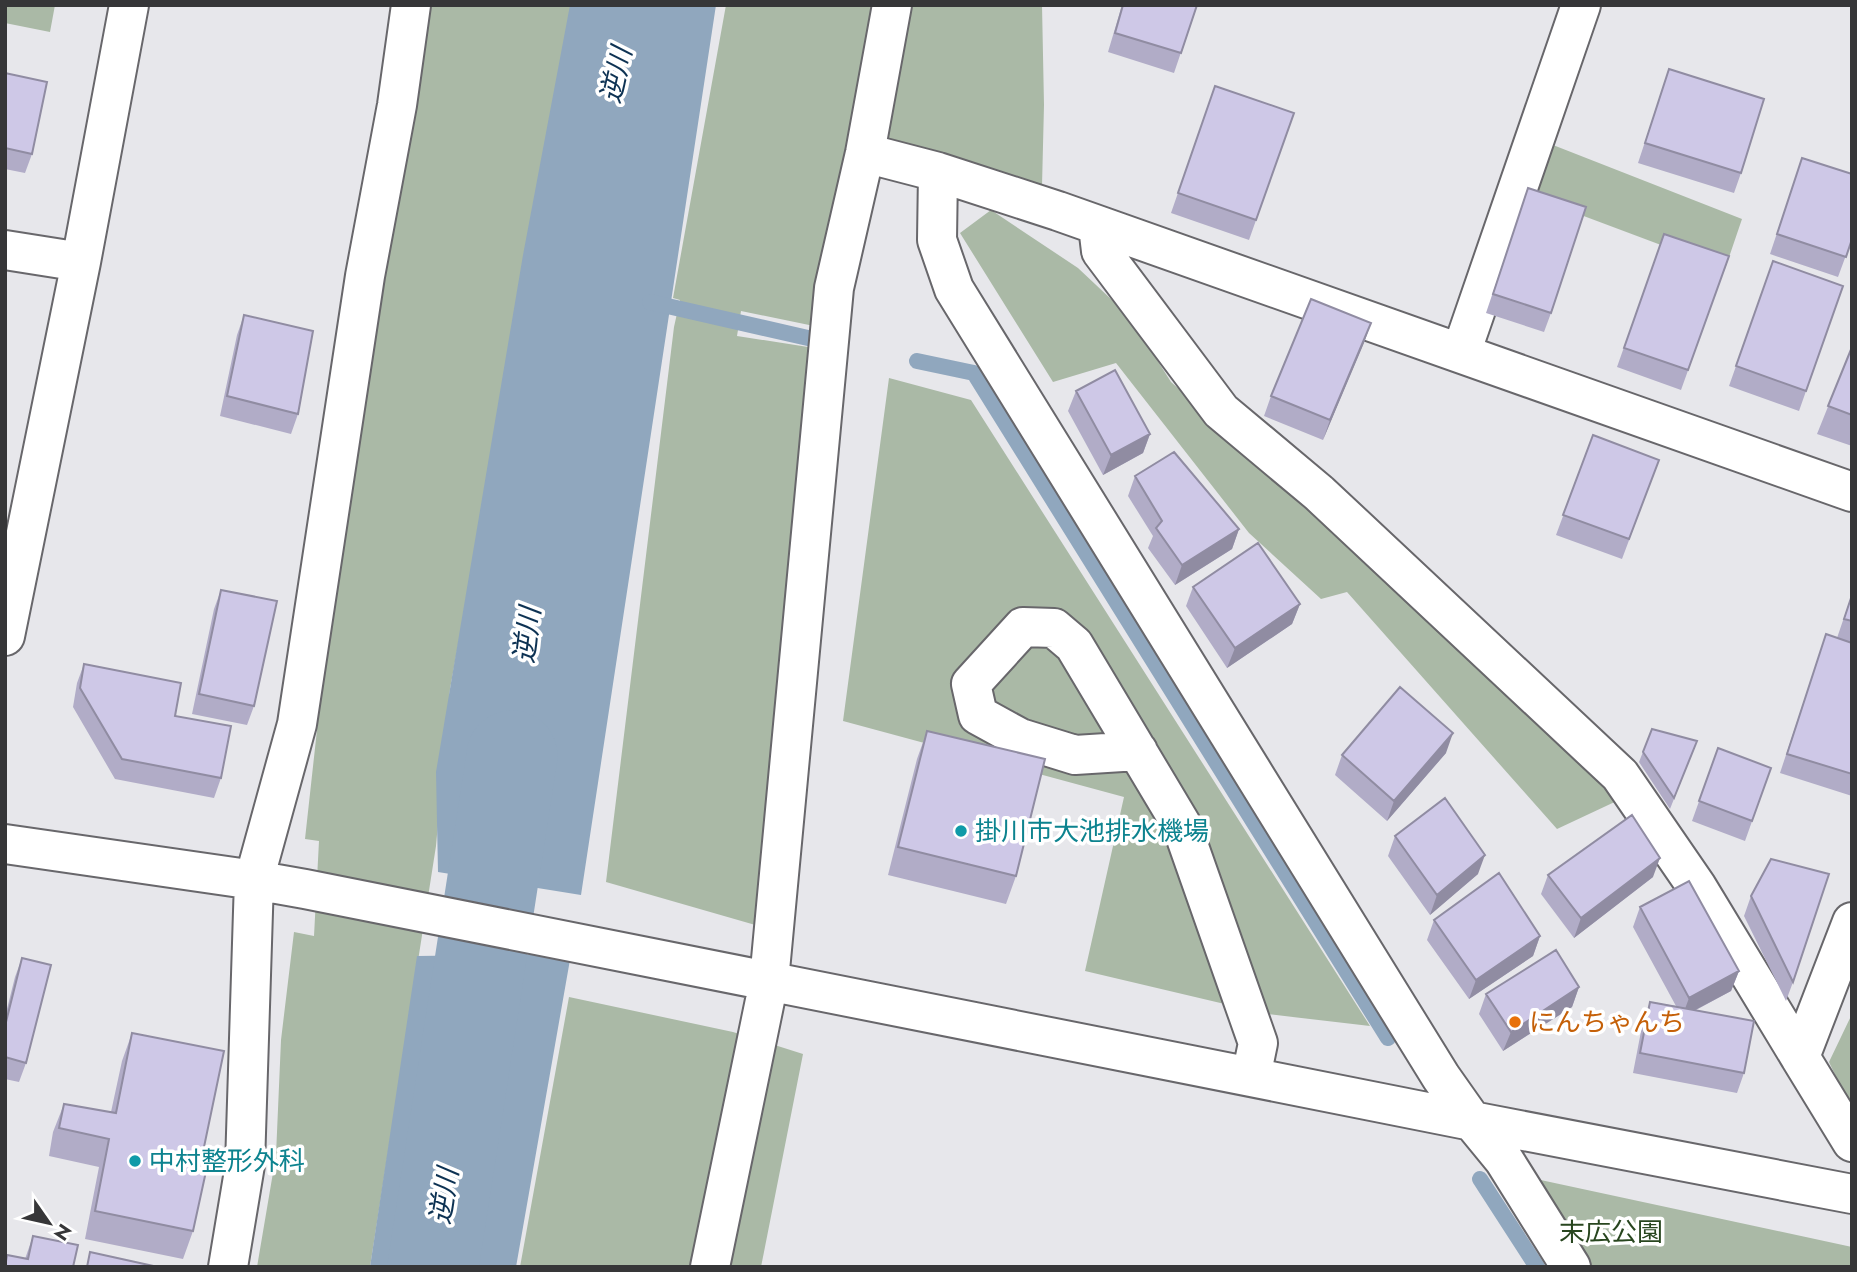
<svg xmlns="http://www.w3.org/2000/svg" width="1857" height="1272" font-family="Jost,'Noto Sans JP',sans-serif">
  <rect width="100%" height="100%" fill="#e7e7eb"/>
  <path fill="#aab9a6" d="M 5,5 L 55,5 L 50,32 L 5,23 Z
    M 411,5 L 575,5 L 450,689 L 436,846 L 370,1267 L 257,1267 L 276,1155 L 281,1040 L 294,932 L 314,936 L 319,841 L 305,839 L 373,222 Z
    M 726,5 L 878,5 L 814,326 L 741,311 L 737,336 L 808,347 L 780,932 L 606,882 L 674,327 L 680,300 L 673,298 Z
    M 904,5 L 1042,5 L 1044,105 L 1042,186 L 875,140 Z
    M 1553,145 L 1742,219 L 1725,269 L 1533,197 Z
    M 991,210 L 1078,268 L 1130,317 L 1171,382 L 1270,470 L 1621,799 L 1557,829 L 1347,592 L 1321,599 L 1249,533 L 1116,363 L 1053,382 L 960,233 Z
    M 889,378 L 971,400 L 1370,1026 L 1267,1014 L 1085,971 L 1124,797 L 843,721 Z
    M 569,997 L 733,1032 L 803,1054 L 761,1267 L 520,1267 Z
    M 1852,1014 L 1852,1110 L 1829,1062 Z
    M 1536,1179 L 1852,1247 L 1852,1267 L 1590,1267 Z"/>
  <path fill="#90a7be" d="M 570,5 L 716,5 L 581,895 L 438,872 L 436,772 L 523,255 Z
    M 571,954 L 516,1267 L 370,1267 L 417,956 Z"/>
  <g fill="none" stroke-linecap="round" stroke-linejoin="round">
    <path stroke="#90a7be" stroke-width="16" d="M 650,302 L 808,338
      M 917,361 L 974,373 L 1388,1038
      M 1480,1179 L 1537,1267"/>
    <path stroke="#90a7be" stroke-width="91" d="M 433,1267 L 512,756"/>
    <g stroke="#68676b" stroke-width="42">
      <path id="minor" d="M 865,153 L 938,172 L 1058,211 L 1852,492
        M 938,172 L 937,240 L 954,289 L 1441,1077 L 1472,1121 L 1504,1160 L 1571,1267
        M 1098,226 L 1101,251 L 1221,411 L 1319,493 L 1620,775 L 1697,887 L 1800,1057
        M 5,250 L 81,262
        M 1461,353 L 1581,5
        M 5,636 L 81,262 L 129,5
        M 1138,751 L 1075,755 L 1020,738 L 978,715 L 971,684 L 1023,627 L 1054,628 L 1074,645 L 1181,824 L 1258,1043 L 1251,1077
        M 5,844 L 254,880 L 305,889 L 1472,1121 L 1852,1194
        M 1852,922 L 1800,1057 L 1852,1142
        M 228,1267 L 245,1165 L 254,880 L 297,724 L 365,276 L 397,105 L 411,5
        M 710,1267 L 769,981 L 834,288 L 865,153 L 892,5"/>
    </g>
    <use href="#minor" stroke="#fff" stroke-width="38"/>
  </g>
  <path fill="#b1acc7" d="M 1122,5 L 1197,5 L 1174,73 L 1108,52 Z
    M 1669,69 L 1741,173 L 1734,193 L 1638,163 Z
    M 5,73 L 32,154 L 25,173 L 5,169 Z
    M 1215,86 L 1294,113 L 1249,240 L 1171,213 Z
    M 1802,158 L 1852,239 L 1838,277 L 1770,254 Z
    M 1528,188 L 1551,313 L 1544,332 L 1486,313 Z
    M 1664,234 L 1729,256 L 1681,390 L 1617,367 Z
    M 1773,261 L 1843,286 L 1799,411 L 1729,386 Z
    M 244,315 L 298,414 L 291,434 L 220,416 L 237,335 Z
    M 1371,323 L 1323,440 L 1264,416 L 1271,396 Z
    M 1852,347 L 1852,446 L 1817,434 Z
    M 1076,391 L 1150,434 L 1143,453 L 1103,475 L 1068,411 Z
    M 1593,435 L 1659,460 L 1622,559 L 1556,535 Z
    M 1135,476 L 1239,529 L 1232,549 L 1175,585 L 1148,548 L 1153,536 L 1128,496 Z
    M 1193,587 L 1300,604 L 1292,624 L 1227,668 L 1186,606 Z
    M 221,590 L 254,706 L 247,725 L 192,714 L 214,609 Z
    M 1852,594 L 1852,796 L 1780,773 L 1826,634 L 1837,638 Z
    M 84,664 L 175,716 L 221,778 L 214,798 L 115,779 L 73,707 L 77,683 Z
    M 1652,729 L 1697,741 L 1670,809 L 1639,762 Z
    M 927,731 L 1016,876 L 1006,904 L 888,875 L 917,759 Z
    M 1718,748 L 1771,768 L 1745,841 L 1692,821 Z
    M 1446,753 L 1387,821 L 1335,775 L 1342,755 Z
    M 1395,836 L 1478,874 L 1430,915 L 1388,856 Z
    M 1548,875 L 1653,877 L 1574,938 L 1541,894 Z
    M 1751,896 L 1793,982 L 1786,1001 L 1744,916 Z
    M 1640,907 L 1739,971 L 1731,991 L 1696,1010 L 1744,1073 L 1737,1093 L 1633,1073 L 1643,1021 L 1650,1002 L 1676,1006 L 1633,927 Z
    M 1434,920 L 1540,936 L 1533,956 L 1469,999 L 1427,940 Z
    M 22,958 L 26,1063 L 19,1082 L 5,1079 L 5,1017 L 15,977 Z
    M 1579,987 L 1572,1007 L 1503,1051 L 1479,1014 L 1486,994 Z
    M 132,1033 L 204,1147 L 193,1231 L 183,1259 L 85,1239 L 99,1167 L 49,1156 L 53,1132 L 64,1104 L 111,1112 L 122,1061 Z
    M 33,1236 L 73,1267 L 5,1267 L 5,1260 L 7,1255 L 25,1259 Z"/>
  <path fill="#908ca2" d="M 1371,323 L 1364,343 L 1323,440 L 1330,420 Z
    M 1150,434 L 1143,453 L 1103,475 L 1111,455 Z
    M 1239,529 L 1232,549 L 1175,585 L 1182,565 Z
    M 1300,604 L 1292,624 L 1227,668 L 1235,648 Z
    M 1453,733 L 1446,753 L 1387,821 L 1394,801 Z
    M 1485,855 L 1478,874 L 1430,915 L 1437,895 Z
    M 1660,858 L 1653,877 L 1574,938 L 1581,918 Z
    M 1540,936 L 1533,956 L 1469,999 L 1476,980 Z
    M 1739,971 L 1731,991 L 1682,1017 L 1689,998 Z
    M 1579,987 L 1572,1007 L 1503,1051 L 1511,1032 Z"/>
  <path fill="#cec8e7" stroke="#908ca2" stroke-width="2" d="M 1123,5 L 1197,5 L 1181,53 L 1115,33 Z
    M 1669,69 L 1764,99 L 1741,173 L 1645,143 Z
    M 5,73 L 47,82 L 32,154 L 5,148 Z
    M 1215,86 L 1294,113 L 1256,220 L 1178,193 Z
    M 1802,158 L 1852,174 L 1852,239 L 1846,257 L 1777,234 Z
    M 1528,188 L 1586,207 L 1551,313 L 1493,294 Z
    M 1664,234 L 1729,256 L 1688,370 L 1624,348 Z
    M 1773,261 L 1843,286 L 1806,391 L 1736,366 Z
    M 1311,299 L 1371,323 L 1330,420 L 1271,396 Z
    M 244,315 L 313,331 L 298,414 L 227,396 Z
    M 1852,347 L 1852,415 L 1828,406 Z
    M 1115,370 L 1150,434 L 1111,455 L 1076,391 Z
    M 1593,435 L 1659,460 L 1629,539 L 1563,515 Z
    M 1174,452 L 1239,529 L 1182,565 L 1156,528 L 1162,521 L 1135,476 Z
    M 1258,543 L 1300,604 L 1235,648 L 1193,587 Z
    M 221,590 L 277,601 L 254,706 L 199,694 Z
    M 1852,595 L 1852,621 L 1844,619 Z
    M 1826,634 L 1852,643 L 1852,774 L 1787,754 Z
    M 84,664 L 181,683 L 175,716 L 231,726 L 221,778 L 122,759 L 80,688 Z
    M 1400,687 L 1453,733 L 1394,801 L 1342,755 Z
    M 1652,729 L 1697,741 L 1674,798 L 1643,752 Z
    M 927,731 L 1045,759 L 1016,876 L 898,847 Z
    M 1718,748 L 1771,768 L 1752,821 L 1699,801 Z
    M 1445,798 L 1485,855 L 1437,895 L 1395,836 Z
    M 1632,815 L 1660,858 L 1581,918 L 1548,875 Z
    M 1771,859 L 1829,874 L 1793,982 L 1751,896 Z
    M 1499,873 L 1540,936 L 1476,980 L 1434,920 Z
    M 1689,881 L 1739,971 L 1689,998 L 1640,907 Z
    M 1556,950 L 1579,987 L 1511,1032 L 1486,994 Z
    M 22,958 L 51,965 L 26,1063 L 5,1057 L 5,1026 Z
    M 1650,1002 L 1754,1021 L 1744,1073 L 1640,1053 Z
    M 132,1033 L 224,1051 L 204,1147 L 210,1153 L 193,1231 L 95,1211 L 109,1139 L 59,1128 L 64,1104 L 116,1113 Z
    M 33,1236 L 78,1245 L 73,1267 L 5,1267 L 7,1255 L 28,1259 Z
    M 90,1252 L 158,1267 L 87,1267 Z"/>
  <g fill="#0f9aa8" stroke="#fff" stroke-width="2.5">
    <circle cx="961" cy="831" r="7"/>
    <circle cx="135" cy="1161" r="7"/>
  </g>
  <circle fill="#e8710a" stroke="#fff" stroke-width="2.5" cx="1515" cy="1022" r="7"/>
  <g text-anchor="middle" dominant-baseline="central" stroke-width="7" stroke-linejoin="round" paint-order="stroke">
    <g font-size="26" fill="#0d838f" stroke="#fff" text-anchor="start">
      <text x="975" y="831">掛川市大池排水機場</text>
      <text x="149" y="1161">中村整形外科</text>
    </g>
    <g font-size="26" fill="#c56008" stroke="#fff" text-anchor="start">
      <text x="1529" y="1022">にんちゃんち</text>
    </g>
    <g font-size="26" fill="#28461f" stroke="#fff">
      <text x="1611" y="1232">末広公園</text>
    </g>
    <g font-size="28" font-style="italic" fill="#0d3253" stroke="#fff">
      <text transform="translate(616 75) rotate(-77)">逆川</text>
      <text transform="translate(527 635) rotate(-83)">逆川</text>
      <text transform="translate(444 1196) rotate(-81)">逆川</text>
    </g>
  </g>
  <rect width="1857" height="1272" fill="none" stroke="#363638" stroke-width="14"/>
  <g transform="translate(49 1223) rotate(124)" stroke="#ffffff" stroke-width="5" paint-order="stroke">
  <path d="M0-5L12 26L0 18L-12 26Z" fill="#363638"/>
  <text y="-10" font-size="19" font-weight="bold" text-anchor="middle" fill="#363638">N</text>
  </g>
</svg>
